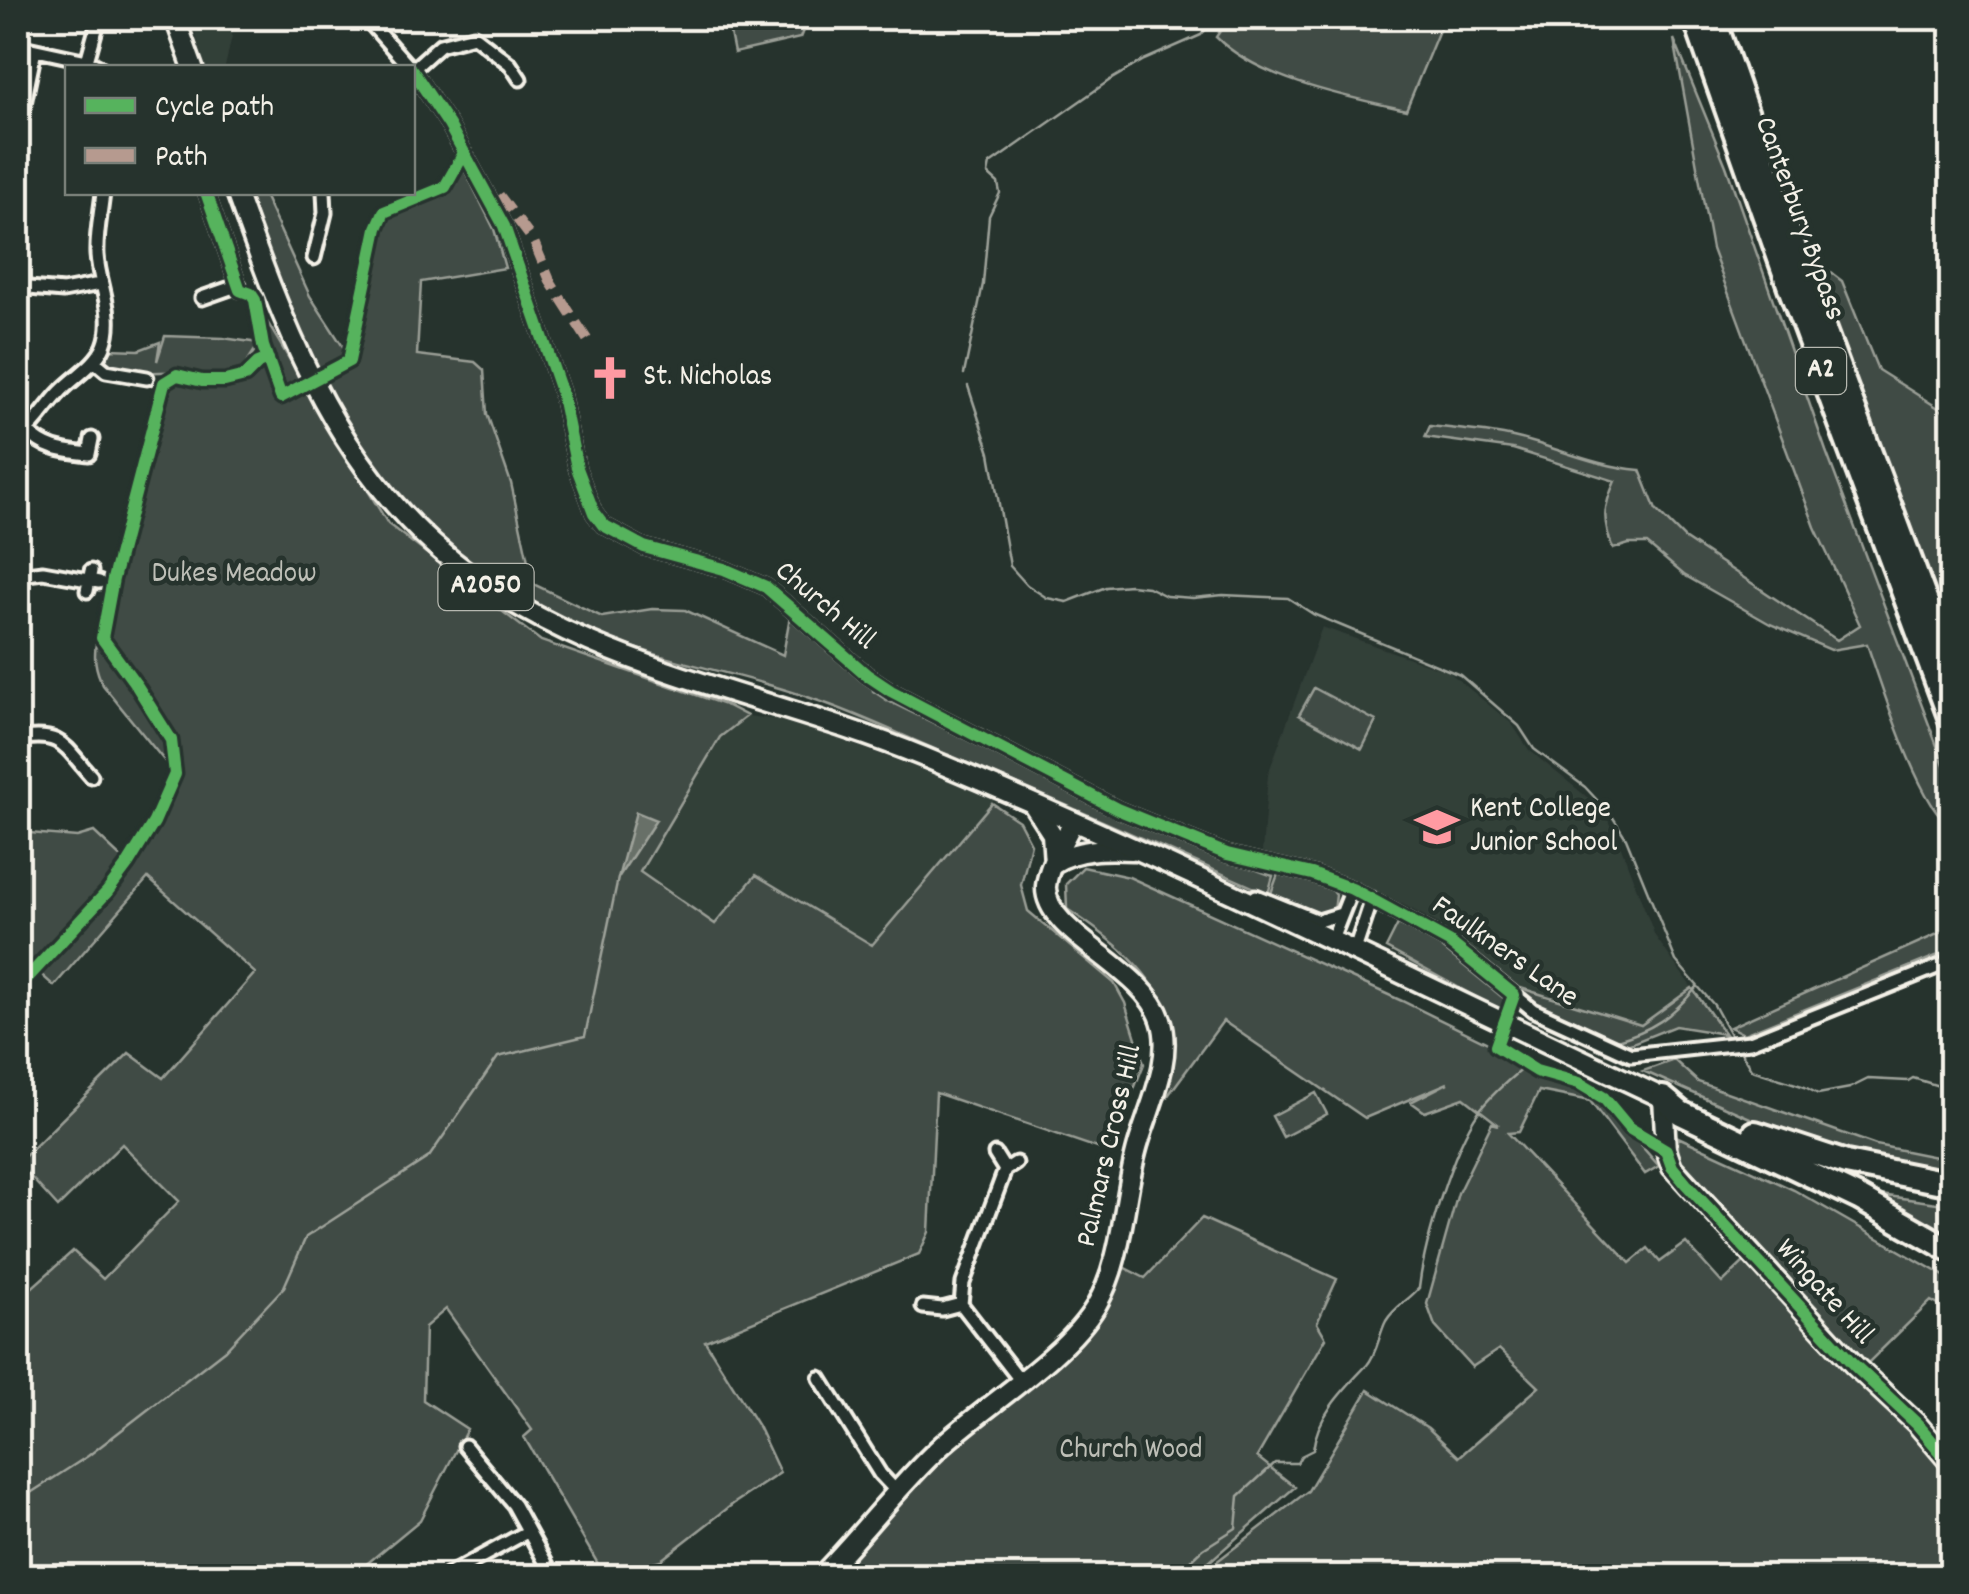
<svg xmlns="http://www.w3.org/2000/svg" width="1969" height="1594" font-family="Dekko,sans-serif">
  <rect width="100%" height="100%" fill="#26332d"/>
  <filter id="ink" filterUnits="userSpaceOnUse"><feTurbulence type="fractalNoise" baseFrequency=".01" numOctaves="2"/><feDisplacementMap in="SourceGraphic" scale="20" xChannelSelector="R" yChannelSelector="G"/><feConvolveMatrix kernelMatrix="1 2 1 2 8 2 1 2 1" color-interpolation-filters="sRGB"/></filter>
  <g filter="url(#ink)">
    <path fill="#333f39" d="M 191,18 L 236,18 L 225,67 L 205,67 Z
      M 1322,627 L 1449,672 L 1512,724 L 1529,750 L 1603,810 L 1616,834 L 1655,936 L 1692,988 L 1642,1025 L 1514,986 L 1441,925 L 1389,897 L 1315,867 L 1262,852 L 1268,774 Z
      M 747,716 L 789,721 L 997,797 L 872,946 L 756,875 L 715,924 L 639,872 L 720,737 Z"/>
    <path fill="#414b45" stroke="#9a9e96" stroke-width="2.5" d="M 727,18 L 808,18 L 800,38 L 734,53 Z
      M 1229,18 L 1444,18 L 1406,110 C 1347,97 1259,80 1216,37 Z
      M 1674,39 L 1726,166 L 1826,451 L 1951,783 L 1951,825 C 1920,810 1880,681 1867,644 L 1831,650 L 1770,624 L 1684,575 L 1647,544 L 1629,544 L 1613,549 C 1602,520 1603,508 1615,481 L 1513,449 L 1425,437 L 1430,426 C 1464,430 1500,432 1532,442 C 1569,453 1602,467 1640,470 L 1656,510 L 1684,538 L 1837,640 L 1860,625 L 1815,527 L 1712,249 Z
      M 462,165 L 494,229 L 505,268 L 421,282 L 417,355 L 475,362 L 484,370 L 487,414 L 511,483 L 533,584 L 602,617 L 652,609 L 685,610 L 783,655 L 790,616 L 810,626 L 872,685 L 873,691 L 888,701 L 1045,777 L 1076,797 L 1155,832 L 1273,876 L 1268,894 C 1162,847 1055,800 949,755 C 905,737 861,715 816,700 C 745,674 669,663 599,635 C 378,545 324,400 244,193 L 263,193 L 310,296 L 351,359 L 379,228 L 390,213 L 451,191 Z
      M 1817,262 L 1842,281 L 1878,370 L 1951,416 L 1951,636 L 1818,285 Z
      M 260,310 L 388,524 L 541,641 L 728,706 L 747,716 L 720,737 L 640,872 L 715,924 L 756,875 L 872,945 L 992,803 L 1019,821 L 1031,844 L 1021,885 L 1028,911 L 1114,983 L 1125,1003 L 1144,1064 L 1109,1152 L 936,1093 L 929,1232 L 919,1254 L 705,1341 L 758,1426 L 780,1473 L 733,1504 L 661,1560 L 623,1570 L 624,1576 L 605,1576 L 524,1437 L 532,1430 L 446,1309 L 425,1327 L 423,1400 L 467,1429 L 420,1520 L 352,1576 L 18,1576 L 18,1300 L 73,1251 L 103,1279 L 179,1201 L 122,1144 L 58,1207 L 18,1163 L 129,1053 L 163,1078 L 255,973 L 148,878 L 54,986 L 37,971 L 92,907 L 18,988 L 18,832 L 77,837 L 94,832 L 128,864 L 120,877 C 150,843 186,792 173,744 L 175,774 L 103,685 C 95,669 93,656 97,638 L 102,638 L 137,686 L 158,720 L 137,681 L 109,649 L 104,634 L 113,585 L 166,383 L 175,377 C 194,383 225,388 244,378 C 251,374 257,366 264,361 L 259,344 L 241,371 C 218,378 200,374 177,372 C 151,370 124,379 99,363 L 109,349 L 139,350 L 160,342 L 157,361 L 165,336 L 223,338 L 259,343 Z
      M 1314,688 L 1376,721 L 1362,749 L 1299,715 Z
      M 1083,867 L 1129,877 L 1402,1001 L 1598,1097 L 1659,1166 L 1645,1174 L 1590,1101 L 1539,1091 L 1519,1132 L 1508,1133 L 1630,1263 L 1648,1248 L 1660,1262 L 1686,1243 L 1722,1283 L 1747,1259 L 1928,1448 L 1951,1483 L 1951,1565 L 1909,1576 L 1198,1576 L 1308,1491 L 1368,1390 L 1428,1428 L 1459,1457 L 1539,1387 L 1499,1349 L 1472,1367 L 1435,1326 L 1427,1304 L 1458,1193 L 1492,1123 L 1499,1125 L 1464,1098 L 1425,1112 L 1411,1102 L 1448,1083 L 1365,1118 L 1223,1021 L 1164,1101 C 1166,1081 1174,1042 1170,1023 C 1158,974 1107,935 1067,909 L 1066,884 Z
      M 1278,874 L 1328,885 L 1336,895 L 1334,911 L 1322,917 L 1270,896 Z
      M 1398,924 L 1430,938 L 1507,1001 L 1500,1010 L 1386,948 Z
      M 1951,928 L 1951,950 L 1744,1034 L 1730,1027 Z
      M 1514,986 L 1641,1025 L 1692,988 L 1725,1034 L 1675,1026 L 1625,1046 L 1538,1008 Z
      M 1674,1060 L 1698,1082 L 1876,1145 L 1951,1160 L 1951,1176 L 1872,1159 L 1775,1129 L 1643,1071 Z
      M 1316,1093 L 1327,1114 L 1283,1137 L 1272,1116 Z
      M 1678,1137 L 1794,1190 L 1951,1280 L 1951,1312 L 1931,1301 L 1868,1363 L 1678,1163 Z
      M 1881,1195 L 1951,1205 L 1951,1238 Z
      M 1202,1218 L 1337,1279 L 1317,1323 L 1326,1338 L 1257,1457 L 1295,1487 L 1193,1576 L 821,1576 L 936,1450 L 1073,1336 L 1113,1262 L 1145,1278 Z"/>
    <path fill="#676f68" stroke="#9fa39b" stroke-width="2.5" d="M 636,812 L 656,820 L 618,878 Z"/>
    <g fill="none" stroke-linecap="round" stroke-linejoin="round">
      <path stroke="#9fa39b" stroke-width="2.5" d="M 964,374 L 983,284 L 989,216 L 1000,193 L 998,183 L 988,174 L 990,164 L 1110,80 L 1144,60 L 1201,35 L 1215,18
        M 968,386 L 990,453 L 1010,566 L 1027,585 L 1047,598 L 1067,602 L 1106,587 L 1130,585 L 1148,587 L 1166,596 L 1193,598 L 1223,595 L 1288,598 L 1313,614 L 1460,675 L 1519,726 L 1534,749 L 1585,787 L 1612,816 L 1626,838 L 1676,961 L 1714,1005 L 1732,1038
        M 1614,1041 C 1653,1030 1671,1017 1697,987
        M 1739,1049 L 1752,1070 L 1805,1087 L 1818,1094 L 1850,1088 L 1868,1079 L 1908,1081 L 1913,1078 L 1942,1087 L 1952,1096
        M 18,1501 L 88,1456 L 225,1350 L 284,1287 L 306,1237 L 429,1157 L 498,1057 L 585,1036 L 618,878
        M 1126,1576 L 1129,1573 L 1135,1576
        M 1174,1576 L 1203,1549 L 1236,1528 L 1239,1496 L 1275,1463 L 1297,1463 L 1301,1456 L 1313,1450 C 1317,1415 1345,1388 1367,1365 C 1377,1354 1379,1334 1386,1321 C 1395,1306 1408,1301 1419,1288 C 1424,1244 1453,1147 1479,1111 C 1492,1094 1507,1081 1523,1068"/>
      <g stroke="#f4f1e8" stroke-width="19">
        <path id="street" d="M 366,18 L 410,68
          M 18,46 L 87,61 L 101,68
          M 87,61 L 99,18
          M 412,70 L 449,125 L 504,226 L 561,391 L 577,468 L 594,513 L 603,525 L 644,547 L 724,569 L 766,587 L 867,675 L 891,691 L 1117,809 L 1227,854 L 1312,874 L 1352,889 L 1449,942 L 1533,1010 L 1631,1055 L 1750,1042 L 1952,961
          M 412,70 L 440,45 L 474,36 L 510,64 L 520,79
          M 18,133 L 35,50
          M 206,192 L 240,290
          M 314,258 L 325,213 L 324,192
          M 18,287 L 63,291 L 100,284
          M 202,298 L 239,285
          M 18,344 L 20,344
          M 94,361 L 106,371 L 147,378
          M 27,431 C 46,450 63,451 89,454 L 92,439
          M 18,436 C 36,426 46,406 61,391 C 74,377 96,365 104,346 C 116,315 99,286 97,255 C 96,234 101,213 103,192
          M 18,575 L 43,572 L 99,582
          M 87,591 L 91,571
          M 18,739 C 62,731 64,746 91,776
          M 1256,896 L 1318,921 L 1341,914
          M 1331,942 L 1352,889
          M 1354,953 L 1372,899
          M 995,1154 L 1005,1170 L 1016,1163
          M 1005,1170 L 963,1283 L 961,1304 L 1020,1380
          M 923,1307 L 942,1309 L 961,1304
          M 820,1378 L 880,1474 L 898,1493
          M 465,1446 L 514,1505 L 553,1576
          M 446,1576 L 527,1532"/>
      </g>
      <g stroke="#f4f1e8" stroke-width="25">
        <path id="secondary" d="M 1034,806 L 1052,834 L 1054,863 C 1078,848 1105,849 1132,850
          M 1663,1098 L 1666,1150 L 1672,1167 L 1854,1365 L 1917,1424 L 1952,1465
          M 821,1576 C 862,1535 897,1487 939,1448 C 984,1406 1066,1357 1096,1306 C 1124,1259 1123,1196 1138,1145 C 1149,1107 1174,1058 1161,1020 C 1143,966 1043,933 1046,886 C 1048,866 1063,842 1072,824"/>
      </g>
      <g stroke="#f4f1e8" stroke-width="25">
        <path id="primary" d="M 175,18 L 193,68
          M 236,192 C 282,320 329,450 433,544 C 570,668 758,689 924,757 C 1173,860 1418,983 1663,1098"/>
      </g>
      <g stroke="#f4f1e8" stroke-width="30">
        <path id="highway" d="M 1695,18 L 1791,290 L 1952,722
          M 1713,18 L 1807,285 L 1952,672
          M 1663,1098 L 1681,1113 L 1859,1198 L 1952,1251
          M 1755,1133 L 1846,1163 L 1952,1184"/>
      </g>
      <use href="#street" stroke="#26332d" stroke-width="11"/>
      <use href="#secondary" stroke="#26332d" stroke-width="18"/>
      <use href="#primary" stroke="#26332d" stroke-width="18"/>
      <use href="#highway" stroke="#26332d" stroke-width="22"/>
      <path stroke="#b69a8f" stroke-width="10" stroke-dasharray="20 10" stroke-linecap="butt" d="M 499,195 L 534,242 L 551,283 L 592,347"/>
      <g stroke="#26332d" stroke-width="19">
        <path id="cycleway" d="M 412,70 L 449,125 L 504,226 L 561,391 L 577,468 L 594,513 L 603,525 L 644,547 L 724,569 L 766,587 L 867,675 L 891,691 L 1117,809 L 1227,854 L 1312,874 L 1352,889 L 1449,942 L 1514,995 L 1496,1046 L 1536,1071 L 1579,1083 L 1604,1098 L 1629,1128 L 1666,1150 L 1672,1167 L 1686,1184 L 1854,1365 L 1917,1424 L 1952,1465
          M 206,192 L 240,290 L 251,294 L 255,300 L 263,346 L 281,397 L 349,361 L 377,228 L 384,212 L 445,187 L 464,153
          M 18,988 L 107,892 L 128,864 L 154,822 L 175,774 L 171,740 L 137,686 L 102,638 L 113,579 L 164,383 L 177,375 L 202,381 L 225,381 L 245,376 L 258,363 L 268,359"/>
      </g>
      <use href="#cycleway" stroke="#56b35d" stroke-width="12"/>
    </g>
  </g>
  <defs>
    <g id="church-bare" transform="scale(3.45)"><path d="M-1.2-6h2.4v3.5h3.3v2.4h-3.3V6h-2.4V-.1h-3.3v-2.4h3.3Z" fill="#ff9aa2" stroke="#26332d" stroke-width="2.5" paint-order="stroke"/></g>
    <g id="school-bare" transform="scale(3.45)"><path d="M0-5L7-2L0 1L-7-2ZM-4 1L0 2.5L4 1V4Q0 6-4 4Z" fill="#ff9aa2" stroke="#26332d" stroke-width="2.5" paint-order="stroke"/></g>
  </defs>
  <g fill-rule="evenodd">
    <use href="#church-bare" x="610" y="378"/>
    <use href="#school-bare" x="1437" y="827"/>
  </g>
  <g text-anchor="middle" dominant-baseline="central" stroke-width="9" stroke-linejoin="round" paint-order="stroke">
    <g fill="#26332d" stroke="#b6b8b0" stroke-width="2.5">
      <rect x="1796" y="348" width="50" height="46" rx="8"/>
      <rect x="438.5" y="564" width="95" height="46" rx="8"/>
    </g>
    <g font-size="28" font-weight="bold" fill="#f4f1e8">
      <text x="1821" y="371">A2</text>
      <text x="486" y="587">A2050</text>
    </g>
    <g font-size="30" fill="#f4f1e8" stroke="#26332d">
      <text transform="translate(1798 219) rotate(70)">Canterbury Bypass</text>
      <text transform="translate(824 607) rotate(40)">Church Hill</text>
      <text transform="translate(1504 953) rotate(35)">Faulkners Lane</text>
      <text transform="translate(1111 1146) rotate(-77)">Palmars Cross Hill</text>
      <text transform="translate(1823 1293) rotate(48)">Wingate Hill</text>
    </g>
    <g font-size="30" fill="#f4f1e8" stroke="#26332d" text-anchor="start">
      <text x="643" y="378">St. Nicholas</text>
      <text x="1470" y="810">Kent College<tspan x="1470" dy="34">Junior School</tspan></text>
    </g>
    <g font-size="30" fill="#bebfb7" stroke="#26332d">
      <text x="234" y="575">Dukes Meadow</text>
      <text x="1131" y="1451">Church Wood</text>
    </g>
  </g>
  <rect width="1969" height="1594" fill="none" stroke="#26332d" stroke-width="60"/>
  <rect x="30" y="30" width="1909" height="1534" fill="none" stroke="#f4f1e8" stroke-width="4" filter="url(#ink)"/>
  <rect x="65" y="65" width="350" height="130" fill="#26332d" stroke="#787f78" stroke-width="2.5"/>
  <rect x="85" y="98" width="50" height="15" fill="#56b35d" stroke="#787f78" stroke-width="2.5"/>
  <text x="155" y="115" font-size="30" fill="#f4f1e8">Cycle path</text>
  <rect x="85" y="148" width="50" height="15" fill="#b69a8f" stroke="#787f78" stroke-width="2.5"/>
  <text x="155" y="165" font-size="30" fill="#f4f1e8">Path</text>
</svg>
